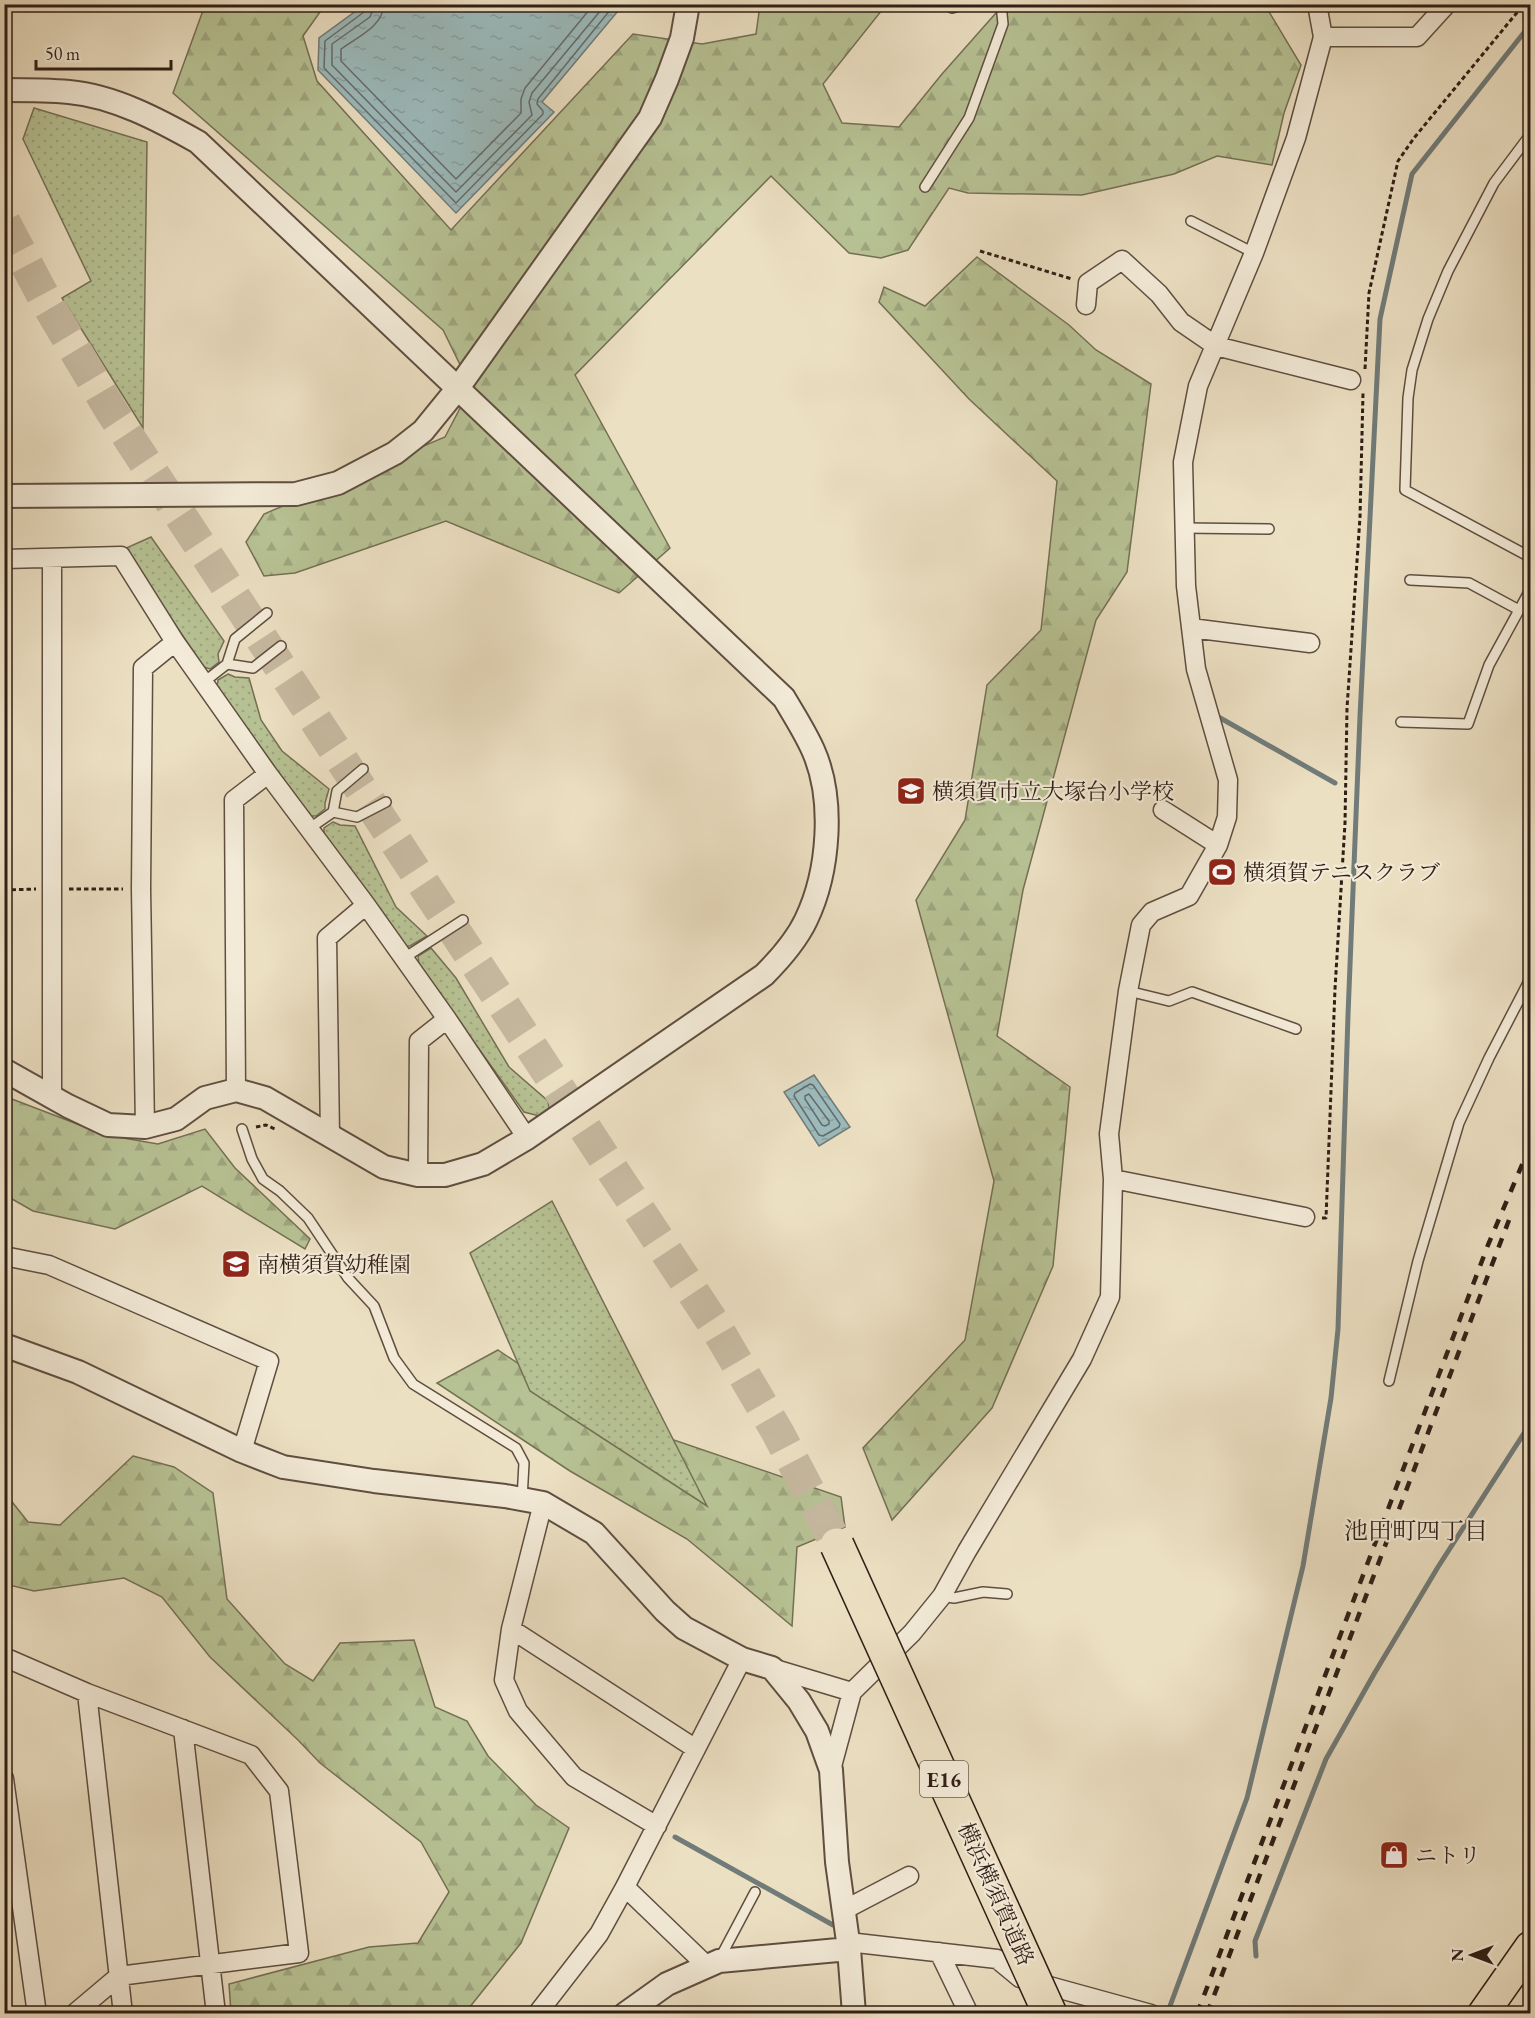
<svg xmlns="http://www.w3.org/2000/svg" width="1535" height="2018" font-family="'EB Garamond','Noto Serif JP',serif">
  <defs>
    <pattern id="forest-firs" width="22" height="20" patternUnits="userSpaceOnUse" patternTransform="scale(1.5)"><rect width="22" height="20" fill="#b7c294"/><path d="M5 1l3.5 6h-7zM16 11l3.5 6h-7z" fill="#9ea67f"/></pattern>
    <pattern id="park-dots" width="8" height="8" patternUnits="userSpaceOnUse" patternTransform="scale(1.5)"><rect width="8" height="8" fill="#b7c294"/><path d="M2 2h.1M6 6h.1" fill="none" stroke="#9ea67f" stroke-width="1.8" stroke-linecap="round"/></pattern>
    <pattern id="water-ripples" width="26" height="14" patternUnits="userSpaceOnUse" patternTransform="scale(1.5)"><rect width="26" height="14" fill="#9cbbbd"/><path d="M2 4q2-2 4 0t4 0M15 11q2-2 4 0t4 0" fill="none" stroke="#87a0a2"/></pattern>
  </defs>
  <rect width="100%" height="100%" fill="#ece0c3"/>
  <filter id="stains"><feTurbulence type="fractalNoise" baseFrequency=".00333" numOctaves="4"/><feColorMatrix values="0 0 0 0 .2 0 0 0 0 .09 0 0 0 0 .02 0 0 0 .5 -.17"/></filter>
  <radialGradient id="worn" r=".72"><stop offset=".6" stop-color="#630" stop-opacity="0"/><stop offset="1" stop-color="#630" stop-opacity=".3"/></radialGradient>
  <path fill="url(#forest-firs)" stroke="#747055" stroke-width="1.5" d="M 205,5 L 325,5 L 303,36 L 317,81 L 451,230 L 633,34 L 702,44 L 756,34 L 760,5 L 886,5 L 823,84 L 842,123 L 899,127 L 942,74 L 1003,5 L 1265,5 L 1301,65 L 1284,113 L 1272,165 L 1217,156 L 1174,174 L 1082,195 L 968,193 L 949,188 L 908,250 L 881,258 L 849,253 L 771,176 L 575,375 L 670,548 L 619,593 L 446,521 L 295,573 L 264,576 L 246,542 L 264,514 L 445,437 L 471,387 L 443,330 L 173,93 Z
    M 977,257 L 1069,325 L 1096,350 L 1151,384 L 1127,572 L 1096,620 L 1023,890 L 997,1036 L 1070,1087 L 1053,1266 L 992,1408 L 892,1520 L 863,1448 L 965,1340 L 994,1181 L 916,900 L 965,820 L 987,685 L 1041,630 L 1057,481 L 969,399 L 879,302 L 884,287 L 925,306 Z
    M 4,1096 L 106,1135 L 158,1144 L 205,1129 L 235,1168 L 310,1239 L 305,1249 L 202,1186 L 115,1229 L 33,1211 L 5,1195 Z
    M 498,1350 L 589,1411 L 841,1497 L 845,1527 L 797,1547 L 792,1626 L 687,1539 L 570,1471 L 437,1383 Z
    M 133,1456 L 174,1467 L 213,1493 L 227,1599 L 285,1664 L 313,1681 L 340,1643 L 414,1640 L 435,1707 L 467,1721 L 488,1756 L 536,1805 L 569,1828 L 521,1943 L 465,2013 L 231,2013 L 229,1984 L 369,1947 L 418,1943 L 449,1892 L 421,1842 L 320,1763 L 298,1740 L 210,1657 L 162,1597 L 124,1578 L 34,1591 L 5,1584 L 5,1493 L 28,1522 L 60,1525 Z"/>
  <path fill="url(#park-dots)" stroke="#747055" stroke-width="1.5" d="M 34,108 L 147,142 L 143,428 L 62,298 L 91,281 L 23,139 Z
    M 151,537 L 224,641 L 218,654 L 219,662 L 210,669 L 204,667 L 124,549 Z
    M 228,674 L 235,677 L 249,678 L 261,720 L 282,751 L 329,789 L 325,803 L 325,809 L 316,816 L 310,816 L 217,687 L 218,680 Z
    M 333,822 L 340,825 L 355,826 L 396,907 L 427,936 L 410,946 L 404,946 L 324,834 L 324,828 Z
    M 431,948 L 456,978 L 509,1067 L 548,1101 L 549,1108 L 539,1116 L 524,1112 L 419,965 L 418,956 Z
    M 552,1201 L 707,1506 L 530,1391 L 470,1253 Z"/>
  <path fill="url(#water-ripples)" stroke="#717c7a" stroke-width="1.5" d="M 364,5 L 364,4 L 623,5 L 542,102 L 554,112 L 456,213 L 318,70 L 319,38 Z
    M 814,1075 L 850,1127 L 819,1146 L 784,1092 Z"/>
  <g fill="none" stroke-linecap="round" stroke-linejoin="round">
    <path stroke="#666c6a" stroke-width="1.5" d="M 367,4 L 364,12 L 325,41 L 324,68 L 456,203 L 543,114 L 543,111 L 537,104 L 538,99 L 615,4
      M 375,4 L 370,17 L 332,44 L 332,65 L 456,192 L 532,115 L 529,102 L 532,93 L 606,4
      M 384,4 C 383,27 357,37 341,49 L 341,61 L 456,179 L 521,113 L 521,99 L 525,88 L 594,4
      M 810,1084 L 813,1085 L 840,1124 L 839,1127 L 823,1136 L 819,1135 L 794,1096 L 795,1093 Z
      M 809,1094 L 829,1121 L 829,1124 L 825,1126 L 822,1125 L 805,1099 L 805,1096 Z"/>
    <path stroke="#717c7a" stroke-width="5" d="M 1215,715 L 1335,783
      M 675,1837 L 833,1925
      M 1256,1956 L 1255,1941 L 1326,1759 L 1374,1674 L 1438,1567 L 1530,1424
      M 1170,2006 L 1247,1798 L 1303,1566 L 1331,1398 L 1338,1329 L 1348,1015 L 1360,716 L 1380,319 L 1412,174 L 1530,25"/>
    <path stroke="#c6b9a0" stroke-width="33" stroke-dasharray="33 16" stroke-linecap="butt" d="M 4,222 L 47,303 L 112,412 L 716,1327 L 778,1433 L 837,1545"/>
    <g stroke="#5f4e41" stroke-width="12">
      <path id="service" d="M 952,8 L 965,4
        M 1530,135 L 1494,183 L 1448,271 L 1428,319 L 1412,370 L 1408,398 L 1405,490 L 1530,557
        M 925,187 L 969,118 L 1003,24 L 1001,4
        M 1191,221 L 1254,253
        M 1183,528 L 1269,529
        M 1410,580 L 1469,583 L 1519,610
        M 227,664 L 235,639 L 267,613
        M 204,682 L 227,664 L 253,668 L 281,646
        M 1401,722 L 1468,724 L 1489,665 L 1530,590
        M 333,812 L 337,791 L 363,769
        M 310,828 L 333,812 L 357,817 L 386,802
        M 404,958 L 463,920
        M 1128,991 L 1169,1001 L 1192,992 L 1296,1029
        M 242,1129 L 252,1159 L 263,1179 L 280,1191 L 308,1218 L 348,1278 L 374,1306 L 394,1358 L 413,1384 L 516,1448 L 524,1463 L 522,1499
        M 1389,1381 L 1418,1261 L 1459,1123 L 1489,1058 L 1530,979
        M 942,1596 L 954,1598 L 983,1592 L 1007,1594
        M 720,1958 L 755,1892"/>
    </g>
    <g stroke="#5f4e41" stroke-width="21">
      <path id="minor" d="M 1323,37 L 1417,37 L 1447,4
        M 1086,305 L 1088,283 L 1122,260 L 1159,294 L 1181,322 L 1216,346 L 1351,380
        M 4,559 L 121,556 L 175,642 L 143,668 L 141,889 L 145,1127
        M 52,559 L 52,1097
        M 1191,628 L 1310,643
        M 175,642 L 268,774 L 366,905 L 327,938 L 330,1135
        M 1163,810 L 1218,845
        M 366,905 L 447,1019 L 419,1041 L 418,1175
        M 447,1019 L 527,1138
        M 236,1090 L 234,800 L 268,774
        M 1113,1179 L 1305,1217
        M 4,1256 L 49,1265 L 269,1361 L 242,1451
        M 543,1503 L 511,1629 L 504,1680 L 518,1711 L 574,1777 L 657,1826
        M 511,1629 L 696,1749
        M 4,1657 L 87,1693 L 251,1755 L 279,1791 L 299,1953 L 119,1976 L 74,2014
        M 772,1668 L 852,1692 L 912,1633 L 942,1596 L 967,1551 L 1082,1359 L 1110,1297 L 1113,1179 L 1109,1134 L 1128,991 L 1141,925 L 1152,912 L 1189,896 L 1218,845 L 1227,817 L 1228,780 L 1196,669 L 1186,586 L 1183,462 L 1198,386 L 1254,253 L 1296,138 L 1323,37 L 1317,4
        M 87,1693 L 123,2014
        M 183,1729 L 216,2014
        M 831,1770 L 852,1692
        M 4,1779 L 37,2014
        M 844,1910 L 909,1876
        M 848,1942 L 997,1959 L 1020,1978 L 1151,2014
        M 939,1952 L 969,2014
        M 707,1966 L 625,1887 L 742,1659
        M 537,2014 L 599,1934 L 625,1887"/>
    </g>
    <g stroke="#5f4e41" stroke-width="26">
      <path id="tertiary" d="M 4,90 C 26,90 48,90 69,92 C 114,96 159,120 198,142 L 784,698 C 794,715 805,732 813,750 C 835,799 829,872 806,920 C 796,941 781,958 764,975 L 527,1138 L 483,1164 L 445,1175 L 418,1175 L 384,1167 L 265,1098 L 236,1090 L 205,1098 L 176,1119 L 145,1127 L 108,1125 L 68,1106 L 4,1070
        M 4,496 L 296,494 L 338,483 L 395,453 L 423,431 L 458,388 L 650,118 L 667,79 L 682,38 L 688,4
        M 4,1345 L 78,1372 L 242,1451 L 283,1467 L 374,1481 L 505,1496 L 543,1503 L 594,1533 L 665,1611 L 684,1628 L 742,1659 L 772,1668 L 799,1701 L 817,1731 L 831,1770 L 837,1862 L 849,1949 L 854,2014
        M 625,2014 L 667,1984 L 719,1961 L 849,1949"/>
    </g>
    <g stroke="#301e16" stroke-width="33">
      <path id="trunk" d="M 1483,2014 L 1530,1947"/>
    </g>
    <path stroke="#301e16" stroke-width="3" stroke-dasharray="4.5 3" stroke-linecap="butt" d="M 980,251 L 1072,279
      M 1365,369 L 1369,293 L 1398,161 L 1414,138 L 1524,4
      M 69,889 L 123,889
      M 4,890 L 36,889
      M 256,1127 L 266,1125 L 275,1129
      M 1322,1218 L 1326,1218 L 1335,989 L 1345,823 L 1347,708 L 1360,517 L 1363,393"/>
    <use href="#service" stroke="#f3ebd8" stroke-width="9"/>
    <use href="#minor" stroke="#f3ebd8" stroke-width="18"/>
    <use href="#tertiary" stroke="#f3ebd8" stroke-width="22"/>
    <use href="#trunk" stroke="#ece0c3" stroke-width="30"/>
    <path stroke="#301e16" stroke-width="4.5" stroke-dasharray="10 10" stroke-linecap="butt" d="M 1197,2014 L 1488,1245 L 1530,1146
      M 1207,2014 L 1509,1220"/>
    <g stroke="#301e16" stroke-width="36" stroke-linecap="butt">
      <path id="motorway-bridge" d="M 837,1545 L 1050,2014"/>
    </g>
    <use href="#motorway-bridge" stroke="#ece0c3" stroke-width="33"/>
  </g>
  <defs>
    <g id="school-square" transform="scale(1.5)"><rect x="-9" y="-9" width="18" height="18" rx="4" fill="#8f2418" stroke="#f3ebd8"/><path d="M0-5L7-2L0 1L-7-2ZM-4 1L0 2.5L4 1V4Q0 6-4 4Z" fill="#fff"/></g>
    <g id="stadium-square" transform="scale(1.5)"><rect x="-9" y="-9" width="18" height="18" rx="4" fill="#8f2418" stroke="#f3ebd8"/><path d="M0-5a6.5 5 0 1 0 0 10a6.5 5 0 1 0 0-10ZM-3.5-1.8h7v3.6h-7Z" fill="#fff"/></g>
    <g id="shop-square" transform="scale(1.5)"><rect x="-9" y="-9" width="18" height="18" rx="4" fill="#8f2418" stroke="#f3ebd8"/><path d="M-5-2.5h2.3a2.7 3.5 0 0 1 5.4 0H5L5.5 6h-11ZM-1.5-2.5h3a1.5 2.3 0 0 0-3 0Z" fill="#fff"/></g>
  </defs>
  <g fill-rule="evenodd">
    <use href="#school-square" x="911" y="791"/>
    <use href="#stadium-square" x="1222" y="872"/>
    <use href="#school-square" x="236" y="1264"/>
    <use href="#shop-square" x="1394" y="1855"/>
  </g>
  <g text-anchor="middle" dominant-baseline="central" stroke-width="4.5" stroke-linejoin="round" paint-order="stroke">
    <rect fill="#f3ebd8" stroke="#6a5c50" stroke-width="1.5" x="920" y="1761" width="48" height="36" rx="4.5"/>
    <g font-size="21" font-weight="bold" fill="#301e16">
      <text x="944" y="1779">E16</text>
    </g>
    <g font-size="22" fill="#301e16" stroke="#f3ebd8" text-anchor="start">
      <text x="932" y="791">横須賀市立大塚台小学校</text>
      <text x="1243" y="872">横須賀テニスクラブ</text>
      <text x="257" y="1264">南横須賀幼稚園</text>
      <text x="1415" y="1855">ニトリ</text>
    </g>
    <g font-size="22" fill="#301e16" stroke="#f3ebd8">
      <text transform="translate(996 1894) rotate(66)">横浜横須賀道路</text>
    </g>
    <g font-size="24" fill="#301e16" stroke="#f3ebd8">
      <text x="1416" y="1530">池田町四丁目</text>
    </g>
  </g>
  <rect width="1535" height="2018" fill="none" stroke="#ece0c3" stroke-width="24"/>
  <rect x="6" y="6" width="1523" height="2006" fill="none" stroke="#301e16" stroke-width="3"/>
  <rect x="12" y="12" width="1511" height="1994" fill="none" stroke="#301e16" stroke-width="1.5"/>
  <g transform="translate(1472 1955) rotate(270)" stroke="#f3ebd8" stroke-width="4.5" paint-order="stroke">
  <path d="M0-4.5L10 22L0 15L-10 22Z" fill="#301e16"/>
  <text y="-9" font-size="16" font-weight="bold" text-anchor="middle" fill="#301e16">N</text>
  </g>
  <path d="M36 60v9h135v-9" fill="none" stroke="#301e16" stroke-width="3"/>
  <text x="45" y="60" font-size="18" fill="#301e16" stroke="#f3ebd8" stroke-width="4.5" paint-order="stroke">50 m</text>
  <rect width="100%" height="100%" filter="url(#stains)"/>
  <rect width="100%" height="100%" fill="url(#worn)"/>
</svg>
